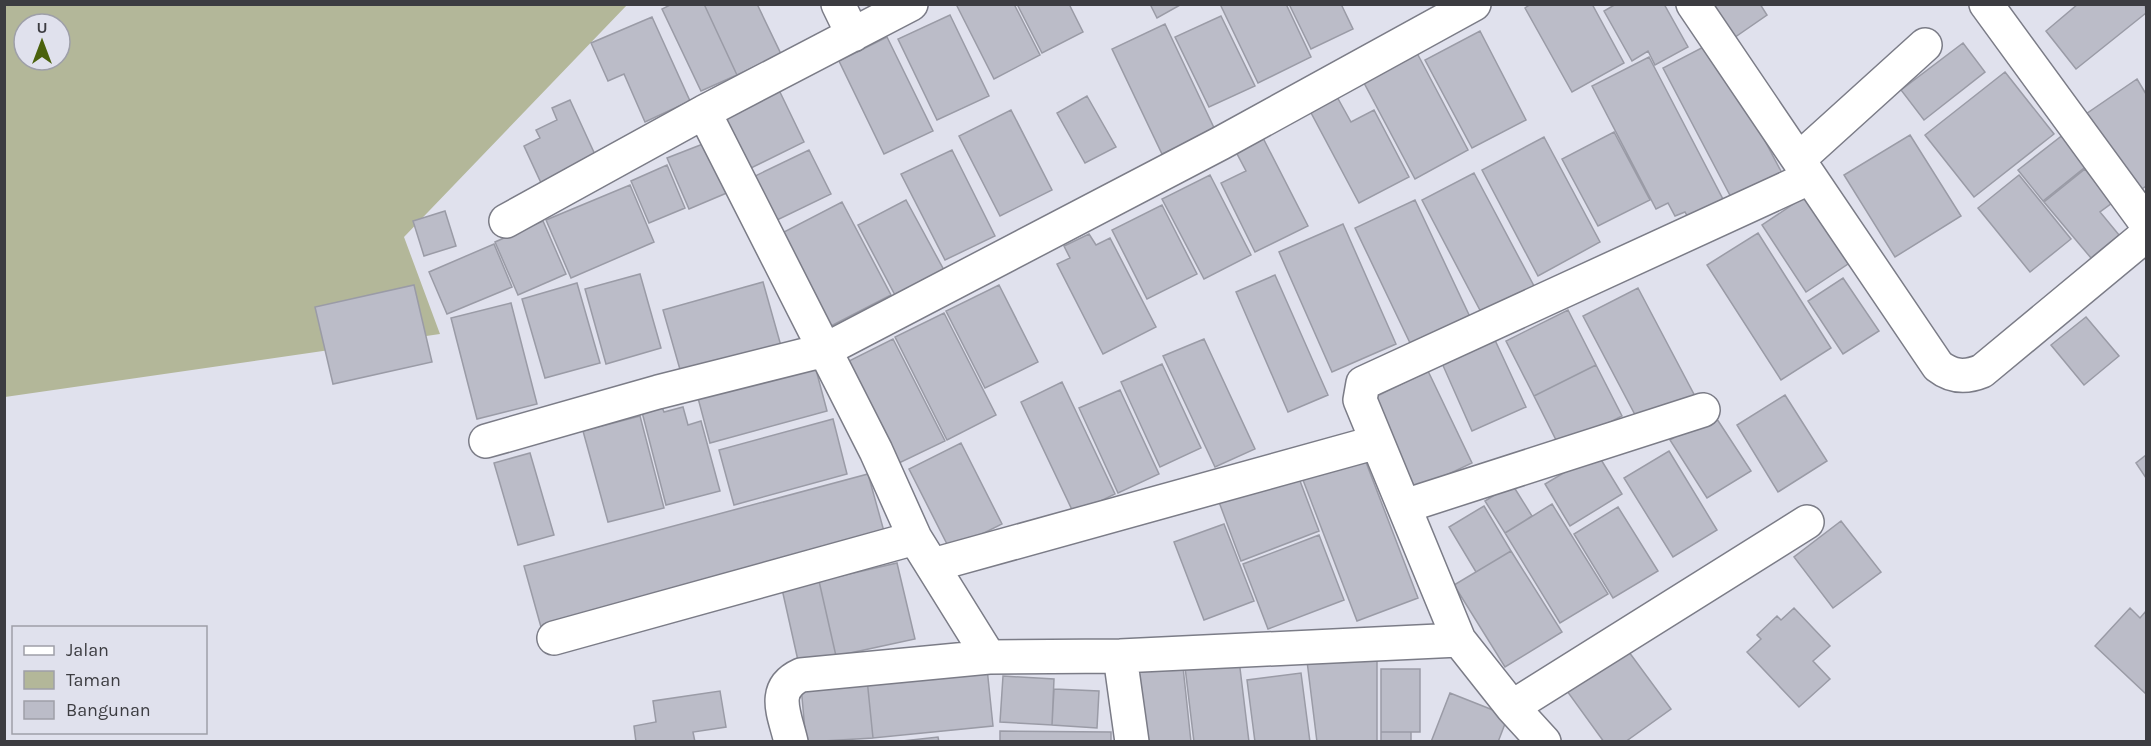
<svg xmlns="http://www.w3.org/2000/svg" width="2151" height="746" font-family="Karla,sans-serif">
  <rect width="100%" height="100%" fill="#e0e1ed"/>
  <path fill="#b3b799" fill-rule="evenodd" d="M 4,5 L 627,5 L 404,237 L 440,334 L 5,397 ZM 24,24 L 60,24 L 60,60 L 24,60 Z"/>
  <path fill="#bbbcc8" stroke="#9a9ba6" stroke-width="1.5" d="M 672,4 L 704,4 L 737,75 L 701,91 L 662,9 Z
    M 704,4 L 757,4 L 781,54 L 737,75 Z
    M 956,4 L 1014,4 L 1040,55 L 994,79 Z
    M 1017,4 L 1069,4 L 1083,32 L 1042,53 Z
    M 1150,4 L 1182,4 L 1157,18 Z
    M 1220,4 L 1286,4 L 1311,57 L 1258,83 Z
    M 1289,4 L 1341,4 L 1353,29 L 1311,49 Z
    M 1531,4 L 1592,4 L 1624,63 L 1572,92 L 1525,8 Z
    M 1616,4 L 1664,4 L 1688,47 L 1655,65 L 1648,51 L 1632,61 L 1604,11 Z
    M 1702,4 L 1760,4 L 1767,15 L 1728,42 Z
    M 2078,4 L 2145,4 L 2146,13 L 2076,69 L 2046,31 Z
    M 950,15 L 989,96 L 937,120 L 898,39 Z
    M 1221,16 L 1255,86 L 1209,107 L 1175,37 Z
    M 652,17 L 690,101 L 645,122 L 624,74 L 608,81 L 591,43 Z
    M 1165,24 L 1215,130 L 1162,154 L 1112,49 Z
    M 1480,31 L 1526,120 L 1472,148 L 1425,60 Z
    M 887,37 L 933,131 L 884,154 L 839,61 Z
    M 1713,42 L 1783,175 L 1733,201 L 1663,68 Z
    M 1963,43 L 1985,72 L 1924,120 L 1901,90 Z
    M 1417,53 L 1468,150 L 1415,179 L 1363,81 Z
    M 1649,57 L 1726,205 L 1691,223 L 1685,212 L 1675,216 L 1668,203 L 1656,209 L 1592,86 Z
    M 2005,72 L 2054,134 L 1974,197 L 1925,135 Z
    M 2137,79 L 2146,94 L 2146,186 L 2139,191 L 2086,114 Z
    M 778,88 L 804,142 L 749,169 L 723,115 Z
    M 1336,95 L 1351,122 L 1374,110 L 1409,177 L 1359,203 L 1309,109 Z
    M 1087,96 L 1116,147 L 1085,163 L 1057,113 Z
    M 570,100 L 597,159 L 542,185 L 524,146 L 540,138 L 536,130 L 557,120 L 552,108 Z
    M 1011,110 L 1052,190 L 1000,216 L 959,136 Z
    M 1614,132 L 1650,200 L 1598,226 L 1562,159 Z
    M 2064,134 L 2089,164 L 2043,201 L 2018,170 Z
    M 1910,135 L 1961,216 L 1895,257 L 1844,175 Z
    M 1262,136 L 1308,226 L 1255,252 L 1221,183 L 1246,171 L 1235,150 Z
    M 1544,137 L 1600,242 L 1538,276 L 1482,170 Z
    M 708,142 L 729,192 L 689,209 L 667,158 Z
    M 809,150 L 831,194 L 773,222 L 751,178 Z
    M 952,150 L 995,236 L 945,260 L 901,174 Z
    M 667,165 L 685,208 L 649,223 L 631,181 Z
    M 2085,169 L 2112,203 L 2100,212 L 2119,235 L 2091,258 L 2044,202 Z
    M 1474,173 L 1534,286 L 1482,314 L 1422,200 Z
    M 1210,175 L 1251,255 L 1204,279 L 1162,199 Z
    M 2019,175 L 2071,239 L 2030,272 L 1978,208 Z
    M 630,185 L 654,242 L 571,278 L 546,220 Z
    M 1807,195 L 1851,262 L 1806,292 L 1762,225 Z
    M 906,200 L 945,272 L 896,297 L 858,225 Z
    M 1415,200 L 1470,317 L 1411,345 L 1355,228 Z
    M 842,202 L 891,295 L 831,326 L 782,233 Z
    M 1162,205 L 1197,274 L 1147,299 L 1112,230 Z
    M 445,211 L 456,246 L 424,256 L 413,221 Z
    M 543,221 L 566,274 L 518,295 L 495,242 Z
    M 1343,224 L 1396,344 L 1332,372 L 1279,252 Z
    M 1758,233 L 1831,348 L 1781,380 L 1707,265 Z
    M 1089,234 L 1096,245 L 1110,238 L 1156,327 L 1103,354 L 1057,264 L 1070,258 L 1064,246 Z
    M 494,244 L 512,287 L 447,314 L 429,272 Z
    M 640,274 L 661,348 L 606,364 L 585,289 Z
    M 1275,275 L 1328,395 L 1288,412 L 1236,292 Z
    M 1843,278 L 1879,331 L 1843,354 L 1808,301 Z
    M 763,282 L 781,346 L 681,373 L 663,310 Z
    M 577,283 L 600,363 L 545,378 L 522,299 Z
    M 414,285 L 432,362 L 333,384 L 315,307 Z
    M 999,285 L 1038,362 L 985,388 L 946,311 Z
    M 1638,288 L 1697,400 L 1642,428 L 1583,316 Z
    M 511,303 L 537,404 L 477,419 L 451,318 Z
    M 1568,310 L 1596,365 L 1534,396 L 1506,341 Z
    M 944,313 L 996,415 L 947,440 L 895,337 Z
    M 2086,317 L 2119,356 L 2084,385 L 2051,345 Z
    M 1494,338 L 1526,407 L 1472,431 L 1441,361 Z
    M 893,339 L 945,441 L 899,463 L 847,362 Z
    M 1204,339 L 1255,449 L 1215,467 L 1163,356 Z
    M 1162,364 L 1201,448 L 1160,467 L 1121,382 Z
    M 1596,365 L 1622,416 L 1560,448 L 1534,396 Z
    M 815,366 L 827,411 L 710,443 L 698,398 Z
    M 1428,371 L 1472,463 L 1415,490 L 1371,399 Z
    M 1062,382 L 1115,494 L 1074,514 L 1021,402 Z
    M 1120,390 L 1159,474 L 1118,493 L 1079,408 Z
    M 1785,395 L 1827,461 L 1778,492 L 1737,425 Z
    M 662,407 L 664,412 L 683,407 L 688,425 L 701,421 L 720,491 L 666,505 L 642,412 Z
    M 1713,413 L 1751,471 L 1707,498 L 1670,440 Z
    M 640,416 L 664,508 L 608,522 L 583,431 Z
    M 833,419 L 847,474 L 734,505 L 719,450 Z
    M 961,443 L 1002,524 L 950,550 L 909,469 Z
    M 1669,451 L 1717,530 L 1673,557 L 1624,478 Z
    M 530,453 L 554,535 L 518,545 L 494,463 Z
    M 1597,453 L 1622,494 L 1570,526 L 1545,484 Z
    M 2146,455 L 2146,478 L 2136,463 Z
    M 1364,457 L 1418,598 L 1357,621 L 1303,480 Z
    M 1297,473 L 1319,531 L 1241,561 L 1219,502 Z
    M 868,474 L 885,535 L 541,627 L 524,566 Z
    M 1512,484 L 1532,516 L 1505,533 L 1485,501 Z
    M 1552,504 L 1608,594 L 1560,623 L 1505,533 Z
    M 1484,506 L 1511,551 L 1476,572 L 1449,527 Z
    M 1618,507 L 1658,571 L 1613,598 L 1574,534 Z
    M 1841,521 L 1881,572 L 1833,608 L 1794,557 Z
    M 1224,524 L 1254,601 L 1204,620 L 1174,542 Z
    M 1319,535 L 1344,600 L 1268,629 L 1243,564 Z
    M 1511,551 L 1562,632 L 1505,667 L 1454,585 Z
    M 897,563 L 915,639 L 836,656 L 819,581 Z
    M 819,581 L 836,656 L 799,665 L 782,589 Z
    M 1794,608 L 1830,646 L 1813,661 L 1830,679 L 1799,707 L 1747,652 L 1761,639 L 1757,635 L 1777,616 L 1781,620 Z
    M 2130,608 L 2140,618 L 2146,611 L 2146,694 L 2095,646 Z
    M 1626,648 L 1671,709 L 1625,742 L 1604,742 L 1567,691 Z
    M 1377,654 L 1377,742 L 1317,742 L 1307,661 Z
    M 1239,660 L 1249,742 L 1194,742 L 1185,667 Z
    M 1183,667 L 1191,742 L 1142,742 L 1133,673 Z
    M 987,668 L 993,726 L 873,738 L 867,679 Z
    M 1381,669 L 1420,669 L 1420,732 L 1381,732 Z
    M 1301,673 L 1310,742 L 1255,742 L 1247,680 Z
    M 1003,676 L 1054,679 L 1052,725 L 1000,722 Z
    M 867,679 L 873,738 L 806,742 L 801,686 Z
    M 1054,689 L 1099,691 L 1097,728 L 1052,725 Z
    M 720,691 L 726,727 L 693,732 L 695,742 L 636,742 L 634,726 L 656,722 L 653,701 Z
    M 1450,693 L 1508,716 L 1498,742 L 1431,742 Z
    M 1000,731 L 1111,732 L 1111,742 L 1000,742 Z
    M 1381,732 L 1411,732 L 1411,742 L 1381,742 Z
    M 938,737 L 939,742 L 893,742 Z"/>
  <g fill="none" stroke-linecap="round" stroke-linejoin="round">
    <g stroke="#7b7c87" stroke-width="36">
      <path id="minor" d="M 838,4 L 853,35
        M 1693,4 L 1938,366 C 1952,377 1965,378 1982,371 L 2146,235
        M 1986,4 L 2146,223
        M 704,112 L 876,451 L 915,538 L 989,657 L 1120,656 L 1459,640
        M 1799,159 L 1925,45
        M 506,221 L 704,112 L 911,4
        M 486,441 L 658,392 L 825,350 L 1221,143 L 1474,4
        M 1405,506 L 1703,410
        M 933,565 L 1377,442
        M 554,638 L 915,538
        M 1120,656 L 1132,742
        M 1512,707 L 1807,522
        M 791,742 C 785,715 770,689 801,675 L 989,657
        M 1544,742 L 1512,707 L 1459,640 L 1360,400 L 1363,383 L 1809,178"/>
    </g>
    <use href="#minor" stroke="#fff" stroke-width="33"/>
  </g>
  <rect width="2151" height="746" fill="none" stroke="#3c3c41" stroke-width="12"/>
  <rect x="12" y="626" width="195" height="108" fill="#e0e1ed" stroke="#9e9fa8" stroke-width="1.5"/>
  <rect x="24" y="646" width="30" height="9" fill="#ffffff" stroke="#9e9fa8" stroke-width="1.5"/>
  <text x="66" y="656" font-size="18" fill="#3c3c41">Jalan</text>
  <rect x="24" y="671" width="30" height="18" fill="#b3b799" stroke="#9e9fa8" stroke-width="1.5"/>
  <text x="66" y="686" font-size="18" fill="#3c3c41">Taman</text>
  <rect x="24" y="701" width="30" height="18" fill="#bbbcc8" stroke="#9e9fa8" stroke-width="1.5"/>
  <text x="66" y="716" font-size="18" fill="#3c3c41">Bangunan</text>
  <g transform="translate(42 42)"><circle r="28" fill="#e0e1ed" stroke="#9e9fa8" stroke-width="1.5"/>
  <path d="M0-4.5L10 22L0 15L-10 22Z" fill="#4a610c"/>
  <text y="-9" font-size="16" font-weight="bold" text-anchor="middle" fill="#3c3c41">U</text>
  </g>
</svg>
